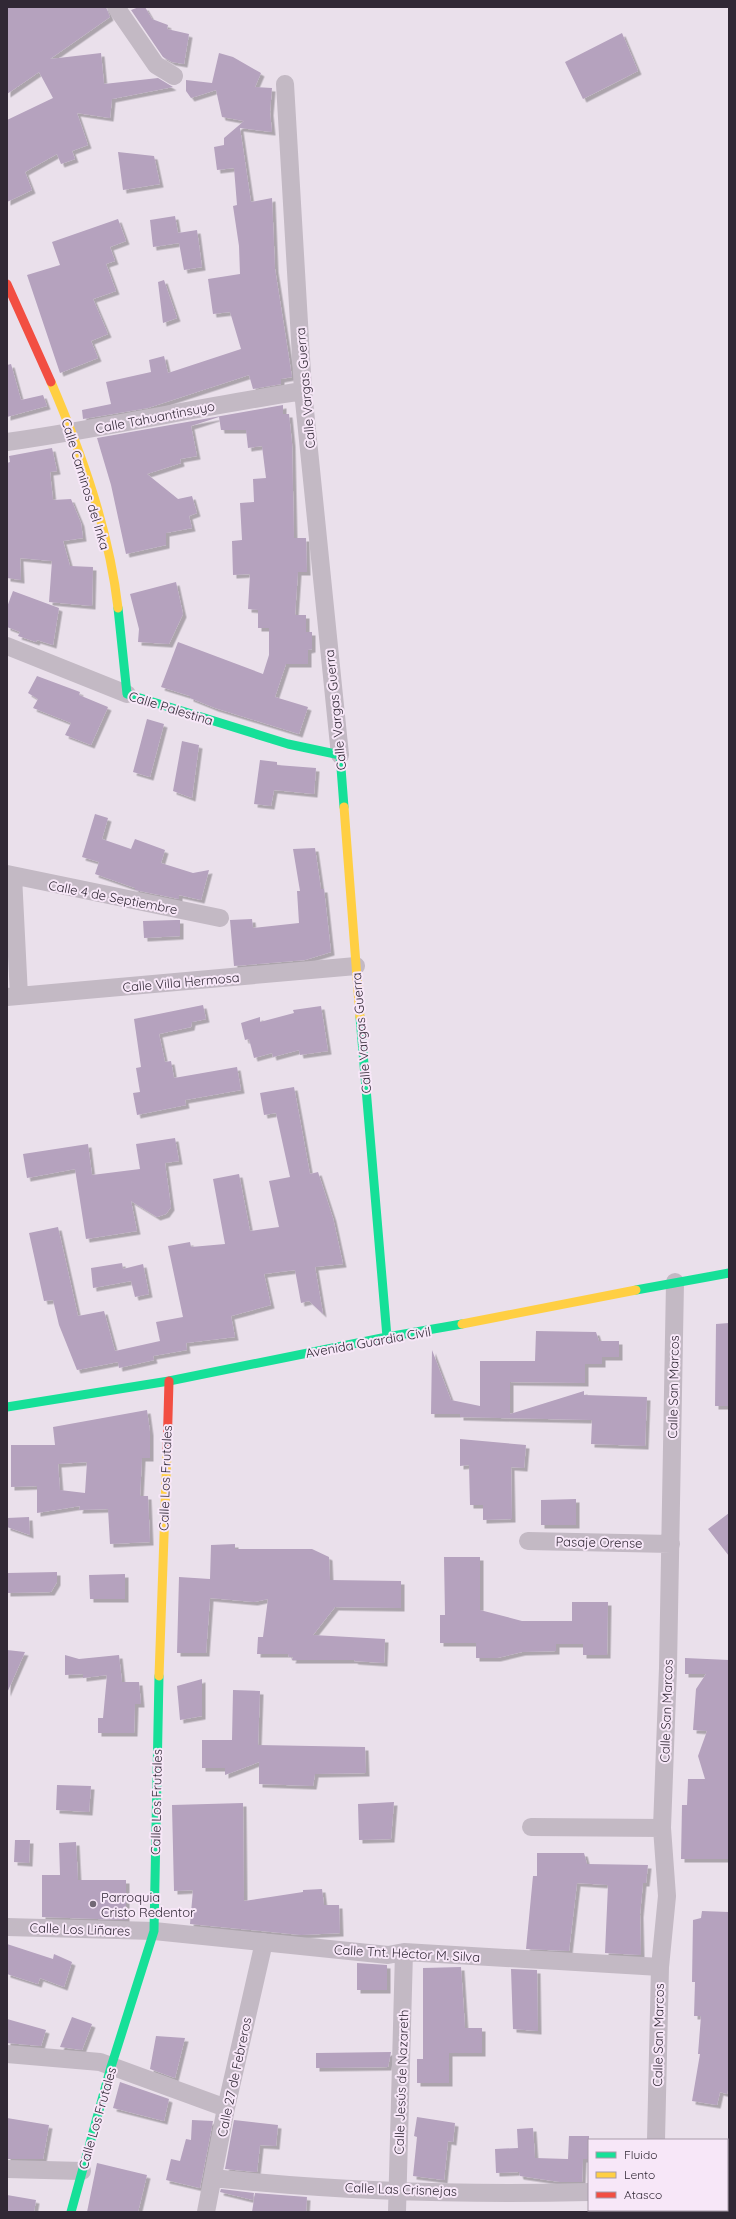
<svg xmlns="http://www.w3.org/2000/svg" width="736" height="2219" font-family="Quicksand,sans-serif">
  <defs>
    <filter id="shadow"><feDropShadow dx="3.5" dy="3.5" stdDeviation="0" flood-color="#0004"/></filter>
  </defs>
  <rect width="100%" height="100%" fill="#eae0eb"/>
  <path fill="#b5a2be" fill-rule="evenodd" filter="url(#shadow)" d="M 7,7 L 106,7 L 110,17 L 50,59 L 101,53 L 104,84 L 158,78 L 173,87 L 112,99 L 110,118 L 77,113 L 88,145 L 72,151 L 75,159 L 61,164 L 57,154 L 25,172 L 32,190 L 7,202 L 7,120 L 53,98 L 39,72 L 7,94 Z
    M 139,7 L 145,7 L 152,19 L 168,25 L 167,29 L 189,34 L 184,64 L 172,62 L 163,57 L 131,10 Z
    M 622,33 L 638,71 L 583,99 L 565,62 Z
    M 219,53 L 233,57 L 261,73 L 255,87 L 272,88 L 270,112 L 272,132 L 240,128 L 251,202 L 272,198 L 275,269 L 292,377 L 281,379 L 281,384 L 253,389 L 249,375 L 148,408 L 83,419 L 82,410 L 111,404 L 106,382 L 151,372 L 149,360 L 164,356 L 168,373 L 241,349 L 230,312 L 213,314 L 208,279 L 240,274 L 239,246 L 233,206 L 237,205 L 234,168 L 217,170 L 214,147 L 224,145 L 224,138 L 244,121 L 222,117 L 216,90 L 191,98 L 186,91 L 186,80 L 212,83 Z
    M 118,152 L 154,156 L 160,184 L 123,190 Z
    M 175,216 L 178,233 L 197,230 L 202,267 L 184,270 L 179,243 L 153,247 L 150,220 Z
    M 118,219 L 126,241 L 110,247 L 115,261 L 106,264 L 116,291 L 93,299 L 108,334 L 91,341 L 98,358 L 60,373 L 27,275 L 60,265 L 52,242 Z
    M 164,280 L 177,318 L 163,323 L 158,282 Z
    M 11,364 L 21,400 L 43,395 L 47,406 L 7,417 L 7,365 Z
    M 283,405 L 283,414 L 289,414 L 292,443 L 294,538 L 306,538 L 307,572 L 298,572 L 295,615 L 306,615 L 306,632 L 312,632 L 312,649 L 308,650 L 308,664 L 286,664 L 275,697 L 308,707 L 299,734 L 215,708 L 190,698 L 190,696 L 161,687 L 178,642 L 263,674 L 269,655 L 269,628 L 258,628 L 258,610 L 248,609 L 250,574 L 233,575 L 232,541 L 242,540 L 240,503 L 254,502 L 253,479 L 266,478 L 262,446 L 248,448 L 246,430 L 221,430 L 219,417 L 191,426 L 197,456 L 180,459 L 181,463 L 147,474 L 178,499 L 192,496 L 197,513 L 189,516 L 192,528 L 166,533 L 166,545 L 126,554 L 111,485 L 97,438 Z
    M 52,448 L 57,471 L 50,472 L 53,500 L 71,499 L 81,523 L 83,538 L 63,541 L 70,566 L 93,567 L 92,606 L 49,602 L 52,561 L 20,558 L 21,580 L 7,578 L 7,463 L 10,462 L 9,456 Z
    M 176,582 L 183,614 L 169,644 L 138,642 L 139,629 L 130,594 Z
    M 13,591 L 59,608 L 53,645 L 37,640 L 36,642 L 18,636 L 20,632 L 7,627 L 7,607 Z
    M 37,676 L 80,692 L 79,695 L 108,707 L 91,745 L 65,735 L 71,723 L 33,708 L 38,699 L 28,693 Z
    M 147,719 L 164,724 L 150,777 L 133,772 Z
    M 182,741 L 199,745 L 192,798 L 173,791 Z
    M 260,760 L 277,762 L 277,765 L 316,768 L 314,794 L 274,790 L 271,806 L 254,804 Z
    M 95,814 L 108,818 L 102,839 L 131,849 L 135,839 L 165,850 L 161,863 L 193,873 L 209,870 L 201,900 L 179,895 L 179,899 L 135,890 L 135,888 L 95,874 L 99,862 L 82,857 Z
    M 315,848 L 321,889 L 324,889 L 331,952 L 305,960 L 234,966 L 230,920 L 252,919 L 253,928 L 299,923 L 297,891 L 300,891 L 293,849 Z
    M 176,920 L 180,920 L 180,936 L 144,938 L 143,921 Z
    M 203,1005 L 206,1019 L 192,1022 L 191,1027 L 159,1034 L 165,1062 L 171,1061 L 174,1078 L 237,1067 L 241,1090 L 185,1100 L 186,1105 L 137,1115 L 133,1093 L 140,1092 L 136,1068 L 141,1067 L 134,1019 Z
    M 321,1006 L 328,1051 L 300,1055 L 299,1050 L 273,1057 L 272,1053 L 254,1058 L 249,1039 L 245,1040 L 241,1023 L 260,1017 L 260,1022 L 294,1013 L 293,1010 Z
    M 294,1087 L 310,1174 L 318,1172 L 333,1218 L 343,1264 L 315,1267 L 323,1314 L 309,1301 L 301,1303 L 295,1270 L 264,1274 L 271,1305 L 231,1316 L 235,1337 L 186,1343 L 187,1350 L 153,1356 L 154,1360 L 119,1368 L 118,1362 L 77,1370 L 59,1325 L 53,1300 L 44,1301 L 29,1233 L 58,1227 L 78,1316 L 104,1311 L 115,1351 L 160,1341 L 156,1322 L 183,1317 L 168,1246 L 190,1242 L 191,1247 L 225,1244 L 213,1179 L 239,1174 L 250,1231 L 279,1227 L 269,1181 L 290,1177 L 276,1113 L 264,1115 L 260,1093 Z
    M 175,1138 L 179,1161 L 165,1163 L 171,1207 L 166,1214 L 157,1217 L 131,1201 L 137,1231 L 86,1239 L 75,1169 L 27,1178 L 23,1154 L 88,1144 L 92,1175 L 140,1169 L 136,1144 Z
    M 122,1263 L 123,1269 L 143,1264 L 149,1294 L 135,1297 L 131,1281 L 93,1288 L 91,1268 Z
    M 729,1323 L 729,1406 L 715,1406 L 716,1324 Z
    M 536,1331 L 596,1332 L 599,1341 L 619,1341 L 619,1357 L 602,1357 L 602,1364 L 585,1364 L 585,1383 L 510,1382 L 510,1414 L 584,1391 L 584,1395 L 647,1397 L 645,1446 L 591,1444 L 592,1420 L 460,1417 L 460,1414 L 431,1414 L 432,1350 L 451,1400 L 480,1406 L 480,1361 L 535,1361 Z
    M 147,1410 L 150,1432 L 150,1458 L 142,1458 L 140,1496 L 148,1496 L 150,1542 L 110,1544 L 108,1509 L 79,1510 L 80,1506 L 37,1513 L 37,1486 L 11,1487 L 11,1445 L 55,1445 L 53,1427 ZM 87,1462 L 85,1493 L 60,1490 L 58,1464 Z
    M 460,1439 L 526,1445 L 524,1468 L 511,1467 L 512,1519 L 483,1520 L 483,1505 L 470,1505 L 469,1465 L 460,1466 Z
    M 576,1499 L 576,1525 L 541,1525 L 541,1500 Z
    M 729,1513 L 729,1556 L 708,1529 Z
    M 29,1517 L 30,1535 L 7,1527 L 7,1518 Z
    M 235,1544 L 235,1549 L 312,1549 L 329,1557 L 330,1580 L 401,1581 L 401,1608 L 335,1607 L 313,1635 L 385,1639 L 384,1663 L 354,1661 L 355,1660 L 292,1660 L 293,1657 L 289,1657 L 288,1654 L 257,1654 L 258,1637 L 263,1637 L 268,1599 L 254,1602 L 210,1598 L 206,1653 L 177,1653 L 179,1577 L 210,1579 L 211,1545 Z
    M 444,1557 L 480,1557 L 480,1610 L 522,1621 L 572,1621 L 572,1602 L 608,1602 L 607,1655 L 583,1655 L 583,1644 L 556,1644 L 556,1651 L 522,1652 L 497,1658 L 476,1658 L 476,1643 L 440,1643 L 440,1615 L 445,1615 Z
    M 57,1572 L 57,1582 L 51,1592 L 7,1593 L 7,1573 Z
    M 125,1574 L 125,1599 L 90,1599 L 89,1575 Z
    M 7,1650 L 25,1652 L 7,1693 Z
    M 65,1655 L 79,1659 L 119,1655 L 122,1682 L 139,1682 L 141,1704 L 135,1704 L 134,1733 L 98,1733 L 98,1718 L 103,1718 L 107,1675 L 83,1678 L 83,1674 L 65,1675 Z
    M 685,1658 L 729,1660 L 729,1859 L 681,1859 L 682,1805 L 687,1805 L 688,1779 L 705,1779 L 698,1756 L 707,1731 L 693,1730 L 696,1689 L 706,1674 L 685,1674 Z
    M 202,1679 L 202,1716 L 180,1720 L 177,1686 Z
    M 233,1690 L 260,1691 L 258,1745 L 365,1747 L 366,1773 L 315,1774 L 313,1786 L 259,1784 L 259,1762 L 225,1775 L 225,1768 L 202,1768 L 202,1740 L 232,1740 Z
    M 57,1785 L 91,1786 L 89,1812 L 56,1810 Z
    M 394,1802 L 391,1839 L 359,1840 L 358,1804 Z
    M 243,1803 L 244,1901 L 303,1892 L 303,1890 L 322,1889 L 324,1905 L 339,1905 L 340,1933 L 301,1935 L 190,1924 L 193,1890 L 174,1891 L 172,1805 Z
    M 15,1840 L 30,1840 L 29,1863 L 14,1862 Z
    M 76,1842 L 78,1880 L 126,1880 L 126,1920 L 42,1917 L 42,1875 L 60,1875 L 59,1843 Z
    M 537,1853 L 584,1853 L 587,1864 L 648,1865 L 646,1883 L 643,1883 L 640,1914 L 641,1955 L 605,1953 L 608,1885 L 577,1883 L 569,1951 L 526,1949 L 533,1876 L 537,1876 Z
    M 702,1911 L 729,1912 L 729,2085 L 727,2094 L 720,2092 L 717,2105 L 692,2101 L 700,2054 L 698,2054 L 701,2016 L 694,2016 L 695,1982 L 692,1982 L 693,1920 L 701,1918 Z
    M 7,1944 L 53,1959 L 54,1954 L 72,1962 L 64,1987 L 40,1978 L 38,1984 L 7,1974 Z
    M 357,1963 L 387,1965 L 387,1990 L 357,1990 Z
    M 461,1967 L 465,2028 L 482,2028 L 482,2053 L 449,2053 L 449,2083 L 417,2083 L 417,2059 L 423,2059 L 423,1968 Z
    M 511,1969 L 537,1970 L 538,2031 L 513,2029 Z
    M 72,2017 L 92,2024 L 82,2050 L 60,2047 Z
    M 7,2019 L 46,2030 L 41,2046 L 7,2043 Z
    M 156,2036 L 185,2038 L 175,2078 L 150,2069 Z
    M 391,2052 L 388,2067 L 316,2068 L 316,2053 Z
    M 120,2082 L 169,2099 L 164,2121 L 113,2108 Z
    M 417,2117 L 455,2123 L 453,2142 L 448,2141 L 444,2180 L 413,2176 L 417,2137 L 414,2136 Z
    M 7,2118 L 49,2125 L 43,2159 L 7,2159 Z
    M 192,2120 L 213,2121 L 200,2188 L 166,2180 L 171,2159 L 180,2161 L 186,2139 L 191,2140 Z
    M 234,2120 L 278,2125 L 276,2146 L 260,2145 L 257,2172 L 225,2169 Z
    M 533,2128 L 535,2158 L 568,2159 L 569,2136 L 589,2136 L 589,2159 L 583,2159 L 582,2182 L 560,2182 L 520,2176 L 519,2172 L 496,2173 L 495,2149 L 518,2148 L 517,2129 Z
    M 97,2163 L 147,2175 L 138,2212 L 87,2212 Z
    M 221,2189 L 254,2193 L 253,2200 L 220,2192 Z
    M 255,2193 L 307,2197 L 306,2212 L 252,2212 Z
    M 7,2195 L 36,2200 L 34,2212 L 7,2212 Z"/>
  <g fill="none" stroke-linecap="round" stroke-linejoin="round">
    <path stroke="#c3b9c4" stroke-width="18" d="M 116,7 L 156,65 L 174,76
      M 285,84 L 303,391 L 340,755
      M 7,442 C 106,428 204,406 303,391
      M 7,646 L 127,694
      M 7,874 L 220,918
      M 13,876 L 19,996
      M 7,997 L 356,966
      M 528,1541 L 671,1544
      M 531,1827 L 662,1828
      M 7,1927 L 154,1931 L 388,1955 L 404,1952 L 660,1967
      M 7,2054 L 100,2062 L 226,2108
      M 656,2140 L 660,1967 L 667,1896 L 662,1828 L 668,1668 L 675,1282
      M 7,2169 L 82,2171
      M 213,2178 C 335,2191 466,2195 589,2192
      M 727,2195 L 729,2196
      M 206,2212 L 226,2108 L 264,1942
      M 397,2212 L 404,1952
      M 654,2212 L 654,2210"/>
    <path stroke="#16e098" stroke-width="9" d="M 118,608 L 127,694 L 288,744 L 340,755 L 344,807
      M 360,1017 L 387,1337
      M 636,1290 L 729,1273
      M 7,1407 L 169,1381 L 387,1337 L 462,1324
      M 71,2212 L 111,2067 L 154,1931 L 159,1676"/>
    <path stroke="#ffcf43" stroke-width="9" d="M 51,382 C 82,454 109,530 118,608
      M 344,807 L 360,1017
      M 462,1324 L 636,1290
      M 159,1676 L 167,1452"/>
    <path stroke="#f24e42" stroke-width="9" d="M 7,284 L 51,382
      M 167,1452 L 169,1381"/>
  </g>
  <circle fill="#726875" stroke="#f7e7f8" stroke-width="1.5" cx="93" cy="1904" r="4"/>
  <g text-anchor="middle" dominant-baseline="central" stroke-width="4" stroke-linejoin="round" paint-order="stroke">
    <g font-size="13" fill="#312835" stroke="#f7e7f8">
      <text transform="translate(305 388) rotate(-95)">Calle Vargas Guerra</text>
      <text transform="translate(155 417) rotate(-11)">Calle Tahuantinsuyo</text>
      <text transform="translate(86 484) rotate(73)">Calle Caminos del Inka</text>
      <text transform="translate(171 708) rotate(17)">Calle Palestina</text>
      <text transform="translate(335 710) rotate(-96)">Calle Vargas Guerra</text>
      <text transform="translate(113 897) rotate(11)">Calle 4 de Septiembre</text>
      <text transform="translate(181 982) rotate(-5)">Calle Villa Hermosa</text>
      <text transform="translate(361 1033) rotate(-95)">Calle Vargas Guerra</text>
      <text transform="translate(368 1342) rotate(-10)">Avenida Guardia Civil</text>
      <text transform="translate(673 1387) rotate(-89)">Calle San Marcos</text>
      <text transform="translate(165 1478) rotate(-88)">Calle Los Frutales</text>
      <text transform="translate(599 1542) rotate(1)">Pasaje Orense</text>
      <text transform="translate(666 1711) rotate(-88)">Calle San Marcos</text>
      <text transform="translate(156 1802) rotate(-89)">Calle Los Frutales</text>
      <text transform="translate(80 1929) rotate(2)">Calle Los Liñares</text>
      <text transform="translate(407 1953) rotate(3)">Calle Tnt. Héctor M. Silva</text>
      <text transform="translate(658 2035) rotate(-89)">Calle San Marcos</text>
      <text transform="translate(234 2077) rotate(-78)">Calle 27 de Febreros</text>
      <text transform="translate(401 2082) rotate(-88)">Calle Jesús de Nazareth</text>
      <text transform="translate(97 2118) rotate(-74)">Calle Los Frutales</text>
      <text transform="translate(401 2189) rotate(2)">Calle Las Crisnejas</text>
    </g>
    <g font-size="13" fill="#312835" stroke="#f7e7f8" text-anchor="start">
      <text x="101" y="1897">Parroquia<tspan x="101" dy="15">Cristo Redentor</tspan></text>
    </g>
  </g>
  <rect width="736" height="2219" fill="none" stroke="#312835" stroke-width="16"/>
  <rect x="588" y="2139" width="140" height="72" fill="#f7e7f8" stroke="#a89baa"/>
  <rect x="596" y="2152" width="20" height="6" fill="#16e098" stroke="#a89baa"/>
  <text x="624" y="2159" font-size="12" fill="#312835">Fluido</text>
  <rect x="596" y="2172" width="20" height="6" fill="#ffcf43" stroke="#a89baa"/>
  <text x="624" y="2179" font-size="12" fill="#312835">Lento</text>
  <rect x="596" y="2192" width="20" height="6" fill="#f24e42" stroke="#a89baa"/>
  <text x="624" y="2199" font-size="12" fill="#312835">Atasco</text>
</svg>
